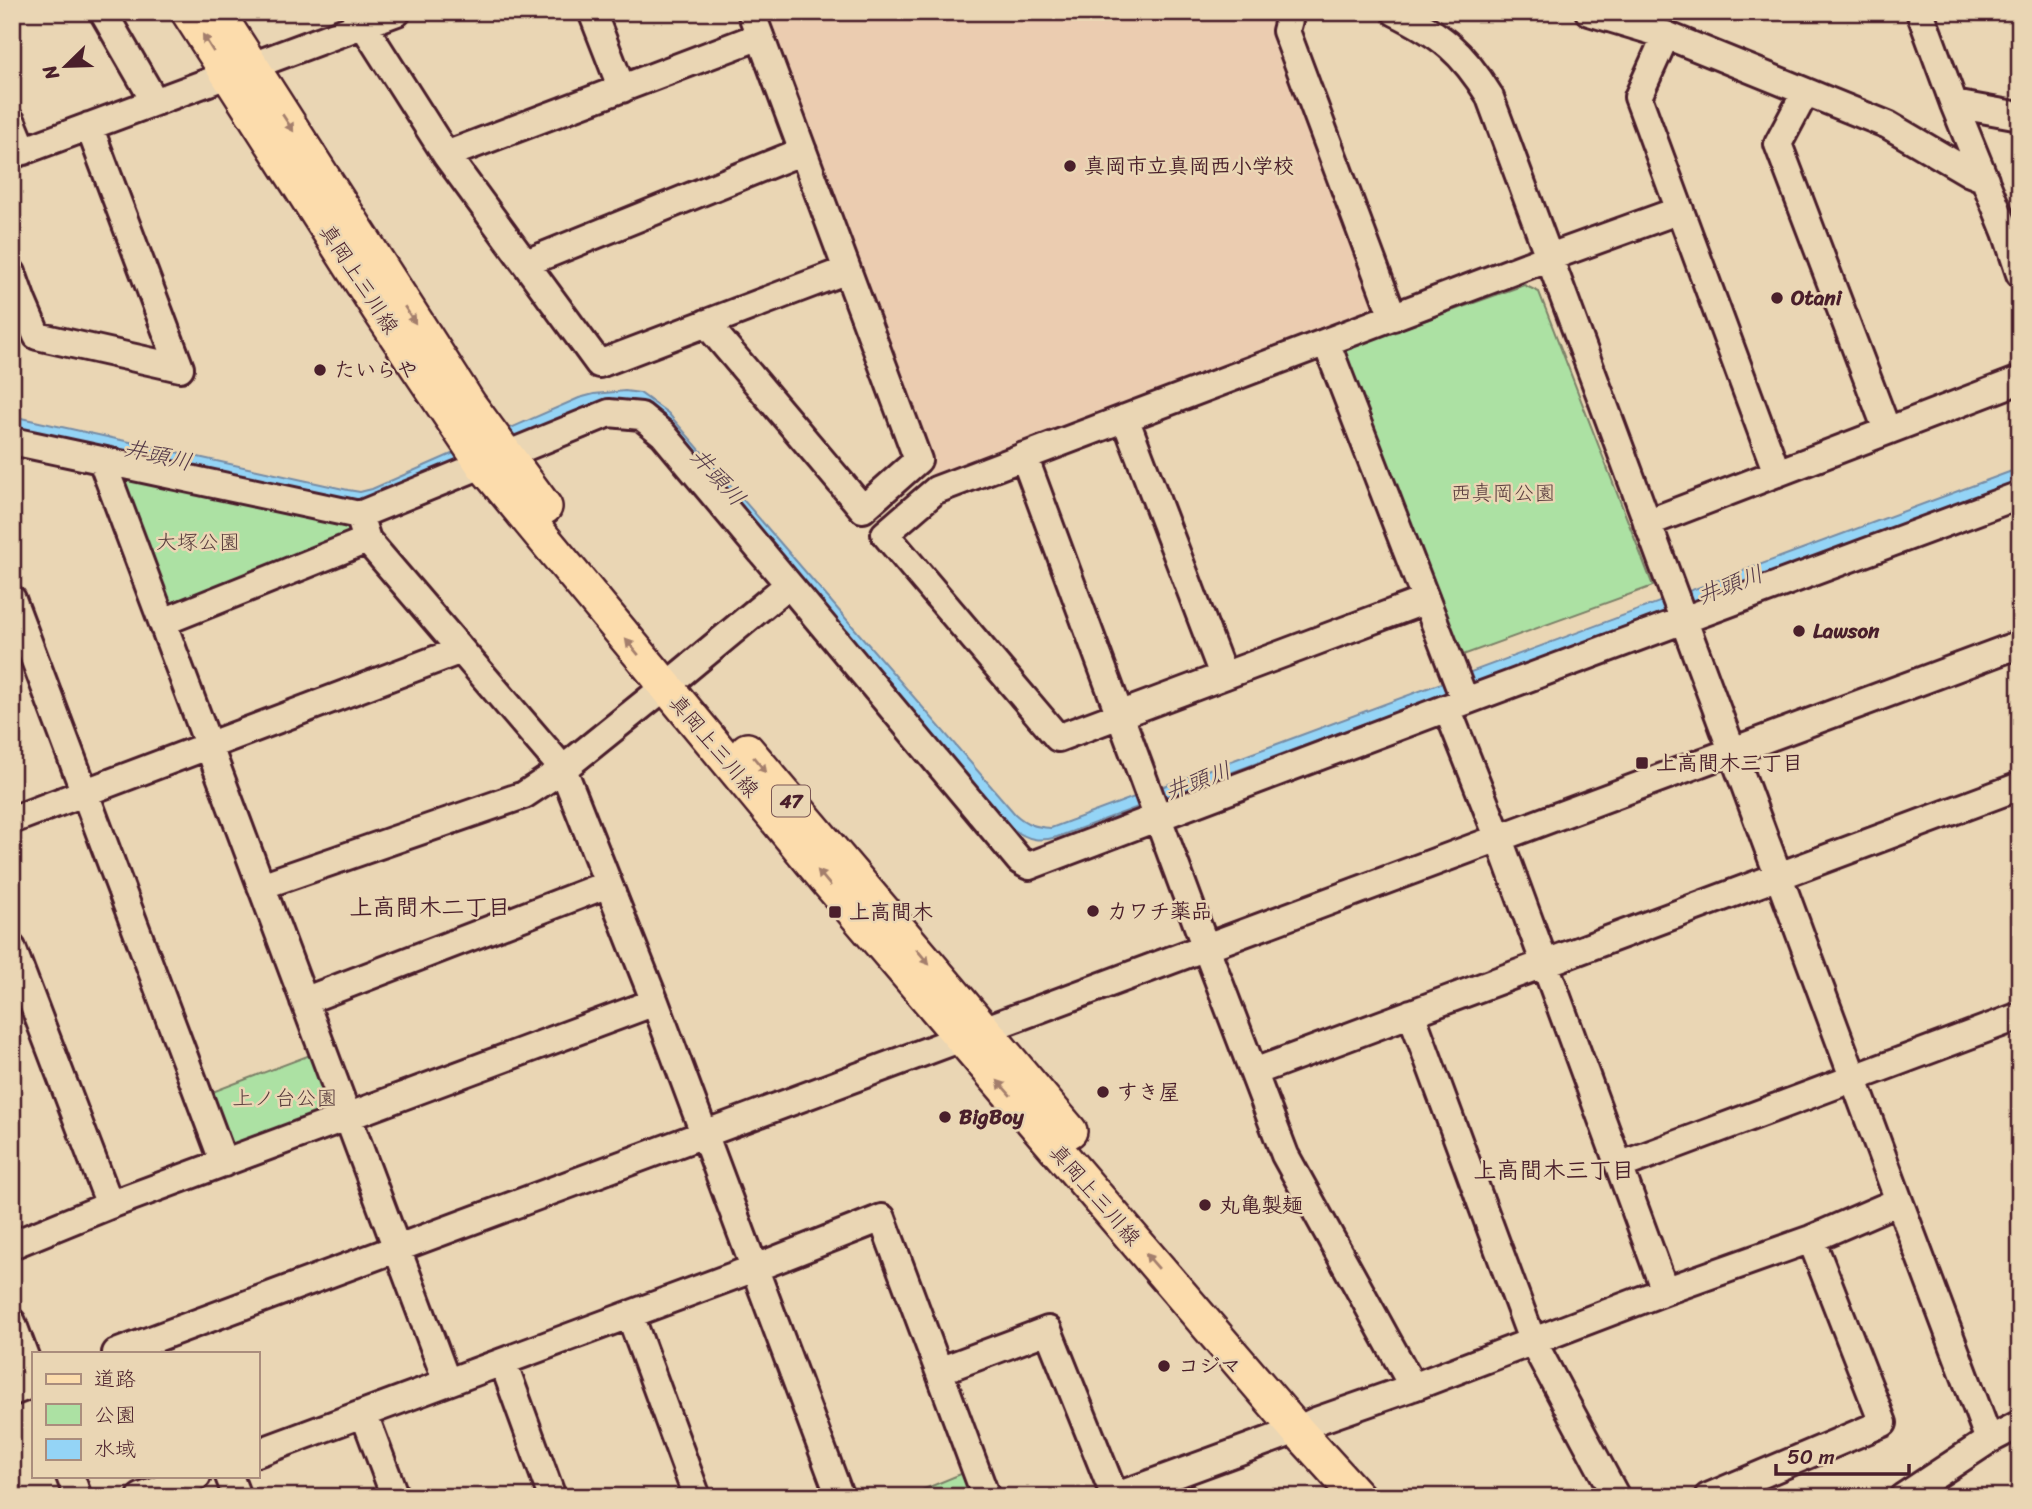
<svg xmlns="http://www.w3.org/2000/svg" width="2032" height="1509" font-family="Sriracha,'Klee One',sans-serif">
  <rect width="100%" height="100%" fill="#ead6b4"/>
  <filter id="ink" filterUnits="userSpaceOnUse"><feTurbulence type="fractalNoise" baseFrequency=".0143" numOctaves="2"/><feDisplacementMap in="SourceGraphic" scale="14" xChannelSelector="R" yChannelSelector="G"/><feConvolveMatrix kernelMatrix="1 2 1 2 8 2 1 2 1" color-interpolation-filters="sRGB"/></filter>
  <g filter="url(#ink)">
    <path fill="#ebccb0" d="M 758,12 L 1278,12 L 1273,32 L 1375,300 L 1369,314 L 932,474 Z"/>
    <path fill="#ace1a3" stroke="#7b8067" stroke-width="2" d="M 1524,285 L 1539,292 L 1653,586 L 1452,659 L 1339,360 L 1345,349 Z
      M 133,475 L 342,519 L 356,528 L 346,541 L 174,608 L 162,601 L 122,485 Z
      M 318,1052 L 336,1103 L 329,1116 L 238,1148 L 225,1140 L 207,1094 Z
      M 968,1471 L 978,1497 L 905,1497 Z"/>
    <path fill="#94d4f6" stroke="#768ca5" stroke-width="2" d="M 625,391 L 640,393 L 668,413 L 1015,814 C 1027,825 1036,827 1051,828 L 2020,468 L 2020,481 L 1057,837 C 1039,842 1028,840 1013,829 L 660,421 L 643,409 L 367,499 L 355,501 L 12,430 L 12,416 L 348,490 L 360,492 L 372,489 L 579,398 L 594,394 Z"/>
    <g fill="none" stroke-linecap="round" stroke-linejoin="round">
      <g stroke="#4a1f2b" stroke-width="32">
        <path id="minor" d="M 103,12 L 155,102
          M 355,12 L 446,155 L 599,364 L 847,270
          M 592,12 L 622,89
          M 1291,12 L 1286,31 L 1393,317
          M 1395,12 C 1441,35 1462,51 1489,95 L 1899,1201 L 1989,1440
          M 1589,12 L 1666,35 L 1888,125 L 1970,173 L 1985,179
          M 1920,12 L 1954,104 L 2006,232 L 2020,274
          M 1666,35 L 1638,97 L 1777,473
          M 1805,93 L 1778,144 L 1887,430
          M 1954,104 L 2020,116
          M 12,122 L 24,151
          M 12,155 L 397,12
          M 446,155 L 760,36
          M 526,263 L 803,151
          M 12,273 L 22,301
          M 12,304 L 22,301 L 37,336 L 180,368 L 89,126
          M 706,323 L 863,509 L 918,460 L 751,12
          M 1326,342 L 1465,701
          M 1125,418 L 1223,675
          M 12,441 L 359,515 L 609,413 L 641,416 L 663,434 L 1020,861 L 1029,866 L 1447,708 L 2020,495
          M 1024,456 L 1206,948 L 1285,1155 L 1413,1387
          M 102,461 L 447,1382
          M 359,515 L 367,540 L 563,769 L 655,1002 L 840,1497
          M 1647,523 L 2020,380
          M 12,599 L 224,1163
          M 1426,600 L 1058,738 L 885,534 L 936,490 L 1550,257 L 1680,210
          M 163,622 L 367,540
          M 1447,708 L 1499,839 L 1665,1291
          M 12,820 L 461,650
          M 261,886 L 524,795 L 563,769 L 682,673 L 788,585
          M 12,948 L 110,1205
          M 304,1001 L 608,884
          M 1411,1013 L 1532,1340 L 1616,1497
          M 1254,1072 L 2020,786
          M 1619,1166 L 2020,1016
          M 12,1245 L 110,1205 L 655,1002
          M 630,1315 L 697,1497
          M 12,1322 L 33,1378
          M 116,1353 C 751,1117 1386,881 2020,644
          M 503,1362 L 552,1497
          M 939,1371 L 1048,1330 L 1115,1497
          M 12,1392 L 33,1384
          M 364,1414 L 395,1497
          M 257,1453 L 755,1268 L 882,1218 L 986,1497
          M 70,1476 L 78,1497
          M 229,1476 L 237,1497
          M 141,1497 L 197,1476
          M 1114,1497 L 1297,1430 L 1316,1421 L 1413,1387 L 1665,1291 L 1811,1239 L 1899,1201
          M 1708,1497 L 1883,1423 L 1811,1239
          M 1903,1497 L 1989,1440 L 2020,1424"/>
      </g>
      <g stroke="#4a1f2b" stroke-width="38">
        <path id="major" d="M 188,12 L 379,310 L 483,465 L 827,881 L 1297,1430 L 1358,1497
          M 217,12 L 469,404 L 545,507
          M 747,750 L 1070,1131"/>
      </g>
      <use href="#minor" stroke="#ead6b4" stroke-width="26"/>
      <use href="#major" stroke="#fcdcac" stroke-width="33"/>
    </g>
    <defs><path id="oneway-solid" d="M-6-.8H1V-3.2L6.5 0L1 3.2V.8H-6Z" transform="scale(1.75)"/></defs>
    <g fill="#a37e6c">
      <use href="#oneway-solid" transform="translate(208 43) rotate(-122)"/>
      <use href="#oneway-solid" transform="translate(288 123) rotate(57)"/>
      <use href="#oneway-solid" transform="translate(410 315) rotate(57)"/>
      <use href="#oneway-solid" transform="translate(632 647) rotate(-130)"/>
      <use href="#oneway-solid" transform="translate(760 765) rotate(50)"/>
      <use href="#oneway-solid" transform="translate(824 878) rotate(-130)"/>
      <use href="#oneway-solid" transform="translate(923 957) rotate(50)"/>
      <use href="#oneway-solid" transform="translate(1004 1088) rotate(-131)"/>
      <use href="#oneway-solid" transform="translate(1152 1261) rotate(-131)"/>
    </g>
  </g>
  <g fill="#4a1f2b" stroke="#ead6b4" stroke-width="2.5">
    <circle cx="1070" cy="166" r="7"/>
    <circle cx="1777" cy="298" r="7"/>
    <circle cx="320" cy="370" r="7"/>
    <circle cx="1799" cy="631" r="7"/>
    <rect x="1635" y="756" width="14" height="14" rx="3.5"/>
    <circle cx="1093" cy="911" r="7"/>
    <rect x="828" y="905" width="14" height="14" rx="3.5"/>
    <circle cx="1103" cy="1092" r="7"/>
    <circle cx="945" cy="1117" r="7"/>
    <circle cx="1205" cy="1205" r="7"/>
    <circle cx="1164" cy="1366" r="7"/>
  </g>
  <g text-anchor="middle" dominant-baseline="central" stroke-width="5" stroke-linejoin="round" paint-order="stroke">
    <rect fill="#ead6b4" stroke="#7a5654" stroke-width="2" x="772" y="785.5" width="38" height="31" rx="5"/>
    <g font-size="19" font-weight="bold" fill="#4a1f2b">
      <text x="791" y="801">47</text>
    </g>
    <g font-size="21" font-weight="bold" fill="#4a1f2b" stroke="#ead6b4" text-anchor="start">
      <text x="1084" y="166">真岡市立真岡西小学校</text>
      <text x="1791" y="298">Otani</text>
      <text x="334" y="370">たいらや</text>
      <text x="1813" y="631">Lawson</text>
      <text x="1656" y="763">上高間木三丁目</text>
      <text x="1107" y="911">カワチ薬品</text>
      <text x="849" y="912">上高間木</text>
      <text x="1117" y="1092">すき屋</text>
      <text x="959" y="1117">BigBoy</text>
      <text x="1219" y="1205">丸亀製麺</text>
      <text x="1178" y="1366">コジマ</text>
    </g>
    <g font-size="21" fill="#4a1f2b" stroke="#ead6b4">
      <text transform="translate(359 279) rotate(57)">真岡上三川線</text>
      <text transform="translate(714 746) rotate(50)">真岡上三川線</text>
      <text transform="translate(1095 1195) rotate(49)">真岡上三川線</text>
    </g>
    <g font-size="21" fill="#593c3d" stroke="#ead6b4">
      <text x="1503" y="493">西真岡公園</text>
      <text x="198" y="542">大塚公園</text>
      <text x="285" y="1098">上ノ台公園</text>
    </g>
    <g font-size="23" font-style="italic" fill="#553a49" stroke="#ead6b4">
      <text transform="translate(158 455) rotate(13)">井頭川</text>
      <text transform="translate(718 477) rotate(48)">井頭川</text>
      <text transform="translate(1730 585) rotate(-21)">井頭川</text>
      <text transform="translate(1198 781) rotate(-20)">井頭川</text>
    </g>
    <g font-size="23" font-weight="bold" fill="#4a1f2b" stroke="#ead6b4">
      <text x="430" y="907">上高間木二丁目</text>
      <text x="1554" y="1170">上高間木三丁目</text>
    </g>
  </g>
  <rect width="2032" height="1509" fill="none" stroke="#ead6b4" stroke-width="42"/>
  <rect x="21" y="21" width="1990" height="1467" fill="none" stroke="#4a1f2b" stroke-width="2.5" filter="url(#ink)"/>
  <rect x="32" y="1352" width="228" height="126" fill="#ead6b4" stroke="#aa8d7d" stroke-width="2"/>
  <rect x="46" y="1374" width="35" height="10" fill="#fcdcac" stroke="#aa8d7d" stroke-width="2"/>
  <text x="94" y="1386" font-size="21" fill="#4a1f2b">道路</text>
  <rect x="46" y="1404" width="35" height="21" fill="#ace1a3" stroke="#aa8d7d" stroke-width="2"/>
  <text x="94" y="1422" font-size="21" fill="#4a1f2b">公園</text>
  <rect x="46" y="1439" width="35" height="21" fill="#94d4f6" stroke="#aa8d7d" stroke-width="2"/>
  <text x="94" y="1456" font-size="21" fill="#4a1f2b">水域</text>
  <g transform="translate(66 66) rotate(247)" stroke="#ead6b4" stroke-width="5" paint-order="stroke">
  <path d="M0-5L12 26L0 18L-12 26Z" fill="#4a1f2b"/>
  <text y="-10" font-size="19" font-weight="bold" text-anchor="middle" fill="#4a1f2b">N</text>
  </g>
  <path d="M1776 1464v10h133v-10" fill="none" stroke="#4a1f2b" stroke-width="3.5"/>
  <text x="1787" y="1464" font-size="21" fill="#4a1f2b" stroke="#ead6b4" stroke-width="5" paint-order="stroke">50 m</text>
</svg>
